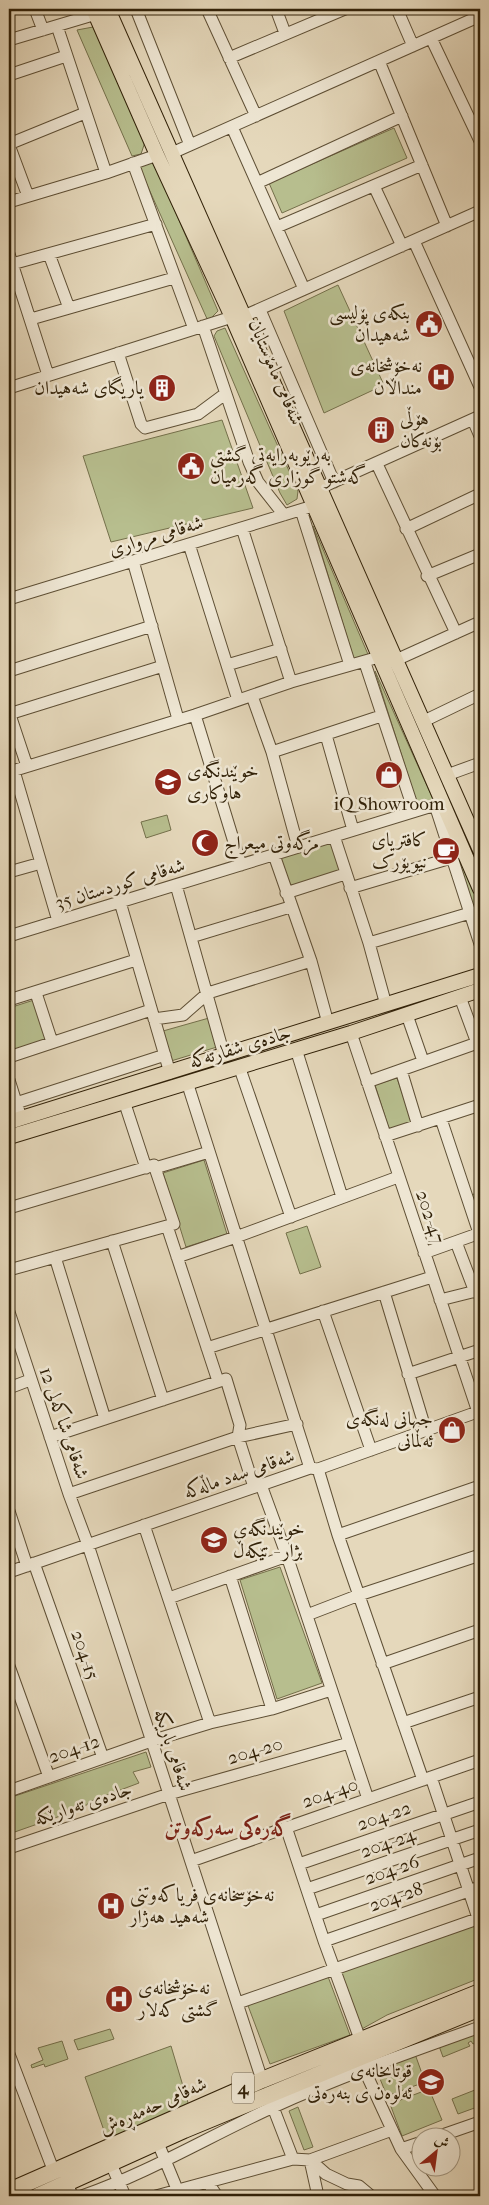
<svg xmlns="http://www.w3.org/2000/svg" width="489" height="2205" font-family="'IM FELL French Canon',Amiri,serif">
  <rect width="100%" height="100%" fill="#e5d8bb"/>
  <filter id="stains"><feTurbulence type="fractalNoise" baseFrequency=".004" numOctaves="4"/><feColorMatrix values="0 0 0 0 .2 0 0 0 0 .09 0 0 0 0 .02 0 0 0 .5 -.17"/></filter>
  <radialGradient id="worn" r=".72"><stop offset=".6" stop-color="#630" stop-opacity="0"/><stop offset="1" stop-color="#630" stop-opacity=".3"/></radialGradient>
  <path fill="#b7be8e" stroke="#74704b" d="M 93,27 L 145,142 L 141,154 L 132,156 L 77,30 Z
    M 394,128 L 407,158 L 282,213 L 269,183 Z
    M 151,161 L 154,162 L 218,311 L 208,321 L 140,169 L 141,165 Z
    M 338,285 L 384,385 L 324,413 L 284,311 Z
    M 225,328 L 298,491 L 297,499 L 287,505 L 280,493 L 214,336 L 217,331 Z
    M 222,420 L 253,508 L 111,542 L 83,456 Z
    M 313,526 L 370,659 L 355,663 Z
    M 375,671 L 433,799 L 417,804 Z
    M 167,815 L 171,830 L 146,838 L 141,822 Z
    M 331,841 L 343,880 L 292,896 L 280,857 Z
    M 454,849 L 480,901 L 480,929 Z
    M 34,1000 L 47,1041 L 9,1052 L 9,1008 Z
    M 209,1018 L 217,1047 L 171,1061 L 163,1031 Z
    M 397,1078 L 412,1122 L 389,1129 L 375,1085 Z
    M 204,1160 L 227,1234 L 186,1247 L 163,1173 Z
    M 480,1192 L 480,1223 L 471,1195 Z
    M 307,1226 L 321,1267 L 300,1274 L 286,1233 Z
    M 280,1567 L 322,1683 L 277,1699 L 240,1580 Z
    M 146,1752 L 151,1767 L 133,1772 L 139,1783 L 91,1801 L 83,1808 L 9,1834 L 9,1798 Z
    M 474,1924 L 480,1943 L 480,1978 L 387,2015 L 360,2030 L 339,1970 Z
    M 327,1974 L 350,2035 L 270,2064 L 247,2003 Z
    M 110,2029 L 114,2039 L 78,2050 L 74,2040 Z
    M 480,2031 L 480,2048 L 478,2042 L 473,2044 L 471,2041 L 468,2043 L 470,2046 L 443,2057 L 439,2046 Z
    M 62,2041 L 68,2059 L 45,2067 L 44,2064 L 32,2068 L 31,2065 L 43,2060 L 38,2048 Z
    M 171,2046 L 189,2106 L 107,2139 L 85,2077 Z
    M 415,2054 L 425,2082 L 387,2096 L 376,2069 Z
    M 480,2088 L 480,2106 L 458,2114 L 452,2099 Z
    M 429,2089 L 442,2120 L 402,2136 L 390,2104 Z
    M 298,2107 L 313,2147 L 304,2150 L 289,2111 Z"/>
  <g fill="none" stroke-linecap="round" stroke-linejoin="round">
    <g stroke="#5e4f35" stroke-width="13">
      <path id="minor" d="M 35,9 L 43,30
        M 136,9 L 190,145
        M 207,9 L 256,116
        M 276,9 L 285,33
        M 397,9 L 413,46
        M 57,26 L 106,173
        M 431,38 L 480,141
        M 9,40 L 96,14
        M 229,58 L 345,9
        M 379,61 L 447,226
        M 9,75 L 66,56
        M 232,127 L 304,289
        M 9,144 L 85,113
        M 9,145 L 28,196
        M 172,153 L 480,16
        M 133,163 L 194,329
        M 257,183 L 402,116
        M 374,186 L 402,246
        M 9,202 L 106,173 L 157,155
        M 277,227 L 422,165
        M 414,241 L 480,387
        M 9,254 L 48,375
        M 49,254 L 69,308
        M 12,264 L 156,224
        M 260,310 L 334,482
        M 244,316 L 480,211
        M 31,319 L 174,278
        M 203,326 L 249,462 L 258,482 L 284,515
        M 118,353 L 141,424 L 145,428 L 198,414 L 225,394
        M 9,388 L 232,317
        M 473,420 L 480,436
        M 377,464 L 456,633
        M 320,488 L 480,416
        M 301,510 L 350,665
        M 242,528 L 291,682
        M 406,529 L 480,494
        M 189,544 L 238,700
        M 133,561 L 178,719
        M 427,576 L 480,554
        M 9,599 L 313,506
        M 396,660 L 480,622
        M 365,663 L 414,811
        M 227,665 L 281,649
        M 9,671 L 152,626
        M 252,696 L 272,752 L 298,847
        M 9,712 L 27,766
        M 9,714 L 163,666
        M 195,715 L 241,865
        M 424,721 L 480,694
        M 326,735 L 353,830
        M 272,752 L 381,716
        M 14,771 L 58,921
        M 9,772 L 195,715 L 291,682 L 379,657
        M 447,775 L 480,763
        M 435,805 L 480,944
        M 334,836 L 369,943 L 386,1005
        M 274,855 L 311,961 L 328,1023
        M 9,872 L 41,863
        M 176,885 L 224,1055
        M 350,888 L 451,858
        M 286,893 L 345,874
        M 120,902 L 170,1073
        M 9,936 L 442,803
        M 191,937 L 290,907
        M 369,943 L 470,913
        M 36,993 L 52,1042
        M 460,997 L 477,1043
        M 9,1000 L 136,960
        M 407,1015 L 423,1061
        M 154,1019 L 183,1015 L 208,993 L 311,961
        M 351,1033 L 478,1412
        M 296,1049 L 342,1197
        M 9,1057 L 151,1010
        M 239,1066 L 291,1217
        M 401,1070 L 418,1126
        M 9,1080 L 21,1118
        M 187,1082 L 310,1468
        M 367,1082 L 480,1042
        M 124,1101 L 146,1168
        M 16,1103 L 165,1055
        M 441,1119 L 479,1233
        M 385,1136 L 480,1105
        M 155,1168 L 209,1152
        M 9,1208 L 154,1165 L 174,1224 L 9,1270
        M 167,1226 L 218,1381
        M 112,1241 L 163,1400
        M 456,1242 L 475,1292
        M 424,1253 L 480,1233
        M 55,1257 L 105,1419
        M 177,1257 L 236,1237 L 398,1177
        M 384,1292 L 426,1431
        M 440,1300 L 480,1290
        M 323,1311 L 371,1450
        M 9,1312 L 69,1494 L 88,1545 L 262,2080
        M 207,1348 L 432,1277
        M 408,1374 L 480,1350
        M 9,1388 L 30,1380
        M 50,1437 L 226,1379 L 240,1425 L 238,1437 L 254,1487
        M 318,1469 L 338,1535 L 423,1780
        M 261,1485 L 287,1556 L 368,1799
        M 69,1494 L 238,1437 L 297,1424
        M 9,1511 L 27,1566
        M 144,1525 L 210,1723
        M 338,1535 L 480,1486
        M 34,1563 L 103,1758
        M 9,1572 L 310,1468 L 318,1469 L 480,1411
        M 230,1576 L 272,1709
        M 169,1598 L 287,1556
        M 307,1615 L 359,1595 L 480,1555
        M 382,1664 L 480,1630
        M 9,1666 L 49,1777
        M 403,1723 L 480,1697
        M 431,1777 L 480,1924
        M 9,1791 L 151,1741 L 210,1723 L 272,1709 L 331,1690
        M 286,1827 L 324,1941 L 360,2039
        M 9,1848 L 169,1794 L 349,1743
        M 191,1861 L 480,1760
        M 299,1864 L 480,1802
        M 307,1889 L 480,1830
        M 316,1915 L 480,1858
        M 324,1941 L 480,1887
        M 238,2003 L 480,1918
        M 9,2054 L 54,2172
        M 364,2069 L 401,2149 L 435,2196
        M 271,2102 L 293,2159
        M 434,2138 L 480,2122
        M 158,2143 L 177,2189
        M 401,2149 L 422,2142
        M 111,2164 L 125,2196
        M 67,2182 L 72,2196
        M 208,2183 L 217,2196
        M 82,2196 C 148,2173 208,2137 271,2108 C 339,2077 410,2052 480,2027
        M 156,2196 L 293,2159 L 310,2160 L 326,2174 L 347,2184 L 359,2186 L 371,2196
        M 318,2196 L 310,2160 L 392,2130"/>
    </g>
    <g stroke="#312108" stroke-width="16">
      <path id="major" d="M 93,9 L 157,155 L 232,317 L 480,889
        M 108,9 L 480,850
        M 9,1122 L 480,975
        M 9,1137 L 351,1033 L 480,990"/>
    </g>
    <g stroke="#312108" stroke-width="18">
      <path id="highway" d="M 9,2191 L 262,2080 L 480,1992
        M 38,2196 L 184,2130 L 480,2008"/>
    </g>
    <use href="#minor" stroke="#eee6d3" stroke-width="11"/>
    <use href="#major" stroke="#e5d8bb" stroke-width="14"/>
    <use href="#highway" stroke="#e5d8bb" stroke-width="16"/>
  </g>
  <defs>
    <g id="civic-disc" transform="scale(1.4375)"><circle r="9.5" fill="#8f2418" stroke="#eee6d3"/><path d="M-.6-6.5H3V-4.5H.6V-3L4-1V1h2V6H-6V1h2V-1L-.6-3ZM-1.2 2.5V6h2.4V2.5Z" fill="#fff"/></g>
    <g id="hospital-disc" transform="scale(1.4375)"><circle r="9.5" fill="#8f2418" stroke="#eee6d3"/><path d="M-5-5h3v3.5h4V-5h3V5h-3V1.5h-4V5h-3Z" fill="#fff"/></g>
    <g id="building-disc" transform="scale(1.4375)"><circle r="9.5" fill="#8f2418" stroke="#eee6d3"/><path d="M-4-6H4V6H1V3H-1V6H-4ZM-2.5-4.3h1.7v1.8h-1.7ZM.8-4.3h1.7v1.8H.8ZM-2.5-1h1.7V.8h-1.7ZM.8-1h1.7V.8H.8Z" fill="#fff"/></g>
    <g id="shop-disc" transform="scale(1.4375)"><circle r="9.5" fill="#8f2418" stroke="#eee6d3"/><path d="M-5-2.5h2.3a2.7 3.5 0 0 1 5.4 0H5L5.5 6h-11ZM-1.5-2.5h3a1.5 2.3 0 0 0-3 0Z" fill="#fff"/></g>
    <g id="school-disc" transform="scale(1.4375)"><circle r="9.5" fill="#8f2418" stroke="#eee6d3"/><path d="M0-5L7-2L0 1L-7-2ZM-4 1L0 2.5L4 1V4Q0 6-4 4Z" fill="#fff"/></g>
    <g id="mosque-disc" transform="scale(1.4375)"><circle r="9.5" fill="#8f2418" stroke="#eee6d3"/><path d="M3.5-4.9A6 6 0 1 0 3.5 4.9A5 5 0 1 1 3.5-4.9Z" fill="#fff"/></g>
    <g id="cafe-disc" transform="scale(1.4375)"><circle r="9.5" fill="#8f2418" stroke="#eee6d3"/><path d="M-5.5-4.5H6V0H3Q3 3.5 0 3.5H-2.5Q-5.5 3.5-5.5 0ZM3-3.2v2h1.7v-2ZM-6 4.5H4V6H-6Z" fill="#fff"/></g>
  </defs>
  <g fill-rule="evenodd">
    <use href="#civic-disc" x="429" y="324"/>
    <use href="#hospital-disc" x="441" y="377"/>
    <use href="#building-disc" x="162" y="388"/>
    <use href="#building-disc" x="381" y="430"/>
    <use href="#civic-disc" x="191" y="466"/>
    <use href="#shop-disc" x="389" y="775"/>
    <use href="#school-disc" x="168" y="782"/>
    <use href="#mosque-disc" x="205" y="843"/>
    <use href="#cafe-disc" x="446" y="851"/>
    <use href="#shop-disc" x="452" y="1430"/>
    <use href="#school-disc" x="214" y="1540"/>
    <use href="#hospital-disc" x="111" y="1906"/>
    <use href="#hospital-disc" x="119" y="1999"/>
    <use href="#school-disc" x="431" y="2082"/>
  </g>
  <g text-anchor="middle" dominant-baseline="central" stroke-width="5" stroke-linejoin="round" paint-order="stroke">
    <rect fill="#eee6d3" stroke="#6a5c45" stroke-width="1" x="232" y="2072.5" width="22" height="31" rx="4"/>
    <g font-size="18" font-weight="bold" fill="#312108">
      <text x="243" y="2088">4</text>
    </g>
    <g font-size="19" fill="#312108" stroke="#eee6d3" text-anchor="start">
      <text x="410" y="313" text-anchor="end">بنکەی پۆلیسی<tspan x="410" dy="22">شەهیدان</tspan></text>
      <text x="422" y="366" text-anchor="end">نەخۆشخانەی<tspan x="422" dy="22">منداڵان</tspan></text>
      <text x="143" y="388" text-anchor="end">یاریگای شەهیدان</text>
      <text x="400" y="419">هۆڵی<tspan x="400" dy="22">بۆنەکان</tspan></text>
      <text x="210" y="455">بەڕێوبەرایەتی گشتی<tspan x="210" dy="22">گەشتو گوزاری گەرمیان</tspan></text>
      <text x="187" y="771">خوێندنگەی<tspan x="187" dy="22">هاوکاری</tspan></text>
      <text x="389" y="804" text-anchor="middle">iQ Showroom</text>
      <text x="427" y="840" text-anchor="end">کافتریای<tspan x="427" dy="22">نیویۆرک</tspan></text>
      <text x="224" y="843">مزگەوتی میعراج</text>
      <text x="433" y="1419" text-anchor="end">جیهانی لەنگەی<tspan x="433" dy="22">ئەڵمانی</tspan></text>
      <text x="233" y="1529">خوێندنگەی<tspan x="233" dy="22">بژار - تێکەڵ</tspan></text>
      <text x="130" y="1895">نەخۆسخانەی فریاکەوتنی<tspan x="130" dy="22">شەهید هەژار</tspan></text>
      <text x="138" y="1988">نەخۆشخانەی<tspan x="138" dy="22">گشتی کەلار</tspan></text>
      <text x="412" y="2071" text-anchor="end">قوتابخانەی<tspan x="412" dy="22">ئەلوەن ی بنەرەتی</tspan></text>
    </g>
    <g font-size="19" fill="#312108" stroke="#eee6d3">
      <text transform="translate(276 372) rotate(67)">شەقامی مامۆستایان</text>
      <text transform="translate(156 536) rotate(-17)">شەقامی مرواری</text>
      <text transform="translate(120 884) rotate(-17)">شەقامی کوردستان 35</text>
      <text transform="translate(240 1047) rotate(-17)">جادەی شقارتەکە</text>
      <text transform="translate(430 1217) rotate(72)">202-47</text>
      <text transform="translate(64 1423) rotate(71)">شەقامی شاکەلی 12</text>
      <text transform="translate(239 1474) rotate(-19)">شەقامی سەد ماڵەکە</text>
      <text transform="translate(85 1655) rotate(71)">204-15</text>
      <text transform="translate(74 1749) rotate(-19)">204-12</text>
      <text transform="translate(173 1750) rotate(72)">شەقامی باریکە</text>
      <text transform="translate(255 1751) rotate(-16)">204-20</text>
      <text transform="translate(330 1793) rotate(-19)">204-40</text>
      <text transform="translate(83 1804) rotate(-18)">جادەی تەوارێکە</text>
      <text transform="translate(384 1816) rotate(-19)">204-22</text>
      <text transform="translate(388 1843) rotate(-19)">204-24</text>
      <text transform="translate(392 1870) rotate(-19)">204-26</text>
      <text transform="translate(396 1897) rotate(-19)">204-28</text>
      <text transform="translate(153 2106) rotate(-24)">شەقامی حەمەڕەش</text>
    </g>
    <g font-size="21" font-weight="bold" fill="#7a1f14" stroke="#eee6d3">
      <text x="228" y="1828">گەرەکی سەرکەوتن</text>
    </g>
  </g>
  <rect width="489" height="2205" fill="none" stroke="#e5d8bb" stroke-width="30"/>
  <rect x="10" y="10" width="469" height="2185" fill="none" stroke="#312108" stroke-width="2.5"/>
  <rect x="15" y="15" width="459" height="2175" fill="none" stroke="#312108"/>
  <g transform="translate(436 2152) rotate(29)"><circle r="24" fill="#eee6d3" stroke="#a29782"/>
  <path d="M0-4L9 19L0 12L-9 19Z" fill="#8f2418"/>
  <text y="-8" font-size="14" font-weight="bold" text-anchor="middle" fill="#312108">ش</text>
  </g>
  <rect width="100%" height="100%" filter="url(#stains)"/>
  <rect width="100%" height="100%" fill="url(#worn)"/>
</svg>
